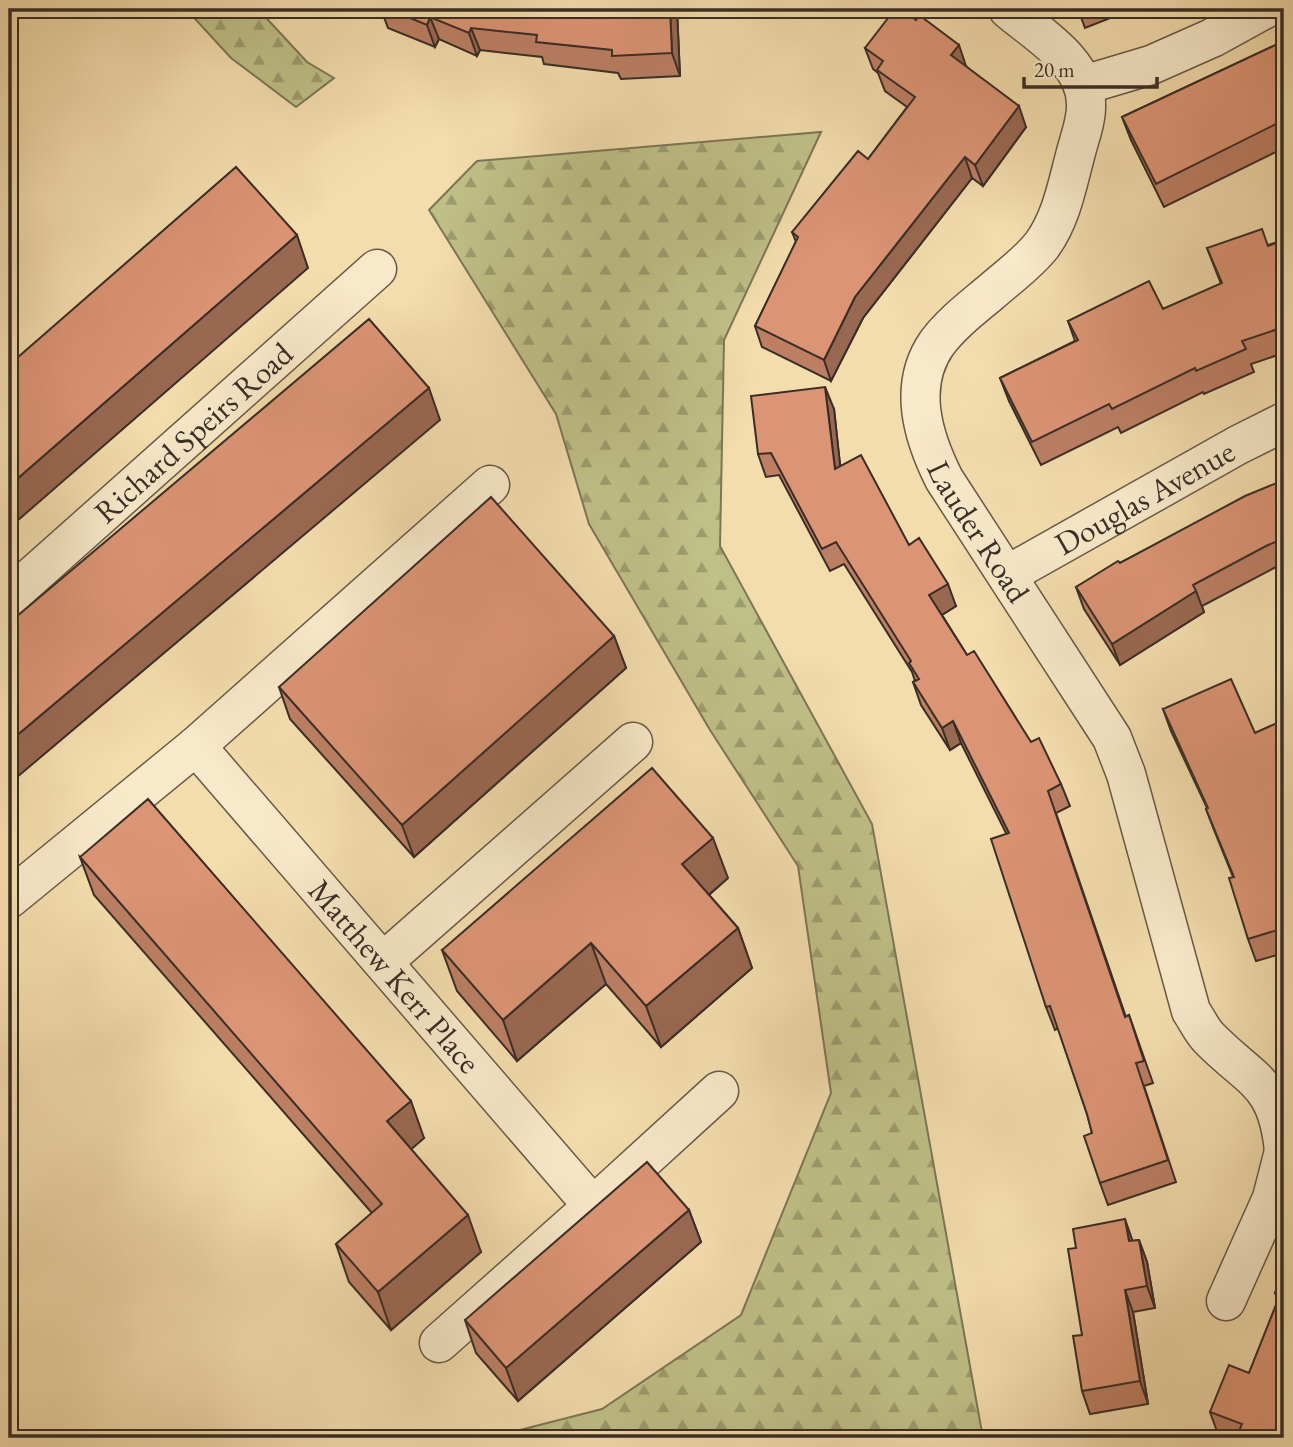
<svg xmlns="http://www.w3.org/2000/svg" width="1293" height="1447" font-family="'EB Garamond',serif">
  <defs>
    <pattern id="forest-firs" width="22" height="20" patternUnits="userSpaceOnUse" patternTransform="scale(1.75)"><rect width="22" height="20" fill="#bfc087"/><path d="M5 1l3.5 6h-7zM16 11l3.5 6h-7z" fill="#9c9c6e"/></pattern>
  </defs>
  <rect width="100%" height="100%" fill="#f4ddad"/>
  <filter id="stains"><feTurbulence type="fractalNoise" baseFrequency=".00286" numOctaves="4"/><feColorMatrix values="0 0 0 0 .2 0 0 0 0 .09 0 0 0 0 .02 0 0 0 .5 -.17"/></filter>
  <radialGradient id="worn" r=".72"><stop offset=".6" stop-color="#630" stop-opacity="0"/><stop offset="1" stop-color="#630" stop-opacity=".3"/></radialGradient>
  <path fill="url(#forest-firs)" stroke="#7c7657" stroke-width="2" d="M 186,9 L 258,9 L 307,62 L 334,78 L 296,107 L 231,58 Z
    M 821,132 L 724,340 L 720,546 L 872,824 L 983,1438 L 488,1438 L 602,1409 L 741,1315 L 831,1093 L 798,866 L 710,730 L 589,524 L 556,414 L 429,210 L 477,161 Z"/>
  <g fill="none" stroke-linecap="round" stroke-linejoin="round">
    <g stroke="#685948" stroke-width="41">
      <g id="street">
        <path id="s1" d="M 1008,9 C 1037,34 1086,61 1086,104 C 1087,120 1079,139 1075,156 C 1067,186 1061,219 1042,245 C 1028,263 1008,277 991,292 C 972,308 952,323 937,343 C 907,386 923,437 944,479 L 1112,738 L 1126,774 L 1191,1011 C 1197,1020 1202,1031 1209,1038 C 1252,1082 1277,1081 1284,1151"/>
        <path d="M 1084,85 L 1151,65 L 1212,38 L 1265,9"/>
        <path id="s2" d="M 1007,575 L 1238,445 L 1284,422"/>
        <path id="s3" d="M 9,597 L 377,269"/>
        <path id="s4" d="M 196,746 L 593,1206"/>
        <path d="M 9,899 L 196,746 L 490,485"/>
        <path d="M 383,962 L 633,742"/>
        <path d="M 1226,1301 L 1272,1198 L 1284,1151"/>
        <path d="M 439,1343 L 593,1206 L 719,1091"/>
      </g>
    </g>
    <use href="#street" stroke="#f8e9ca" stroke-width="38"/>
  </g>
  <path fill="#bc7f64" stroke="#392d27" stroke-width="2" d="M 381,9 L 677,9 L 680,76 L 621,79 L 618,73 L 544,64 L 542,57 L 480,50 L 477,56 L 439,39 L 435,47 L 388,28 Z
    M 1078,9 L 1133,9 L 1085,28 Z
    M 1284,41 L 1284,148 L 1164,207 L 1131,140 L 1122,117 Z
    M 865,48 L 966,66 L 1026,127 L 983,186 L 972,178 L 863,318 L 831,381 L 762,347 L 755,326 L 796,242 L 792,232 L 868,159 L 907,107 L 885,91 L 878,73 L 873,69 Z
    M 1284,240 L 1284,353 L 1251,364 L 1254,372 L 1204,394 L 1203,392 L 1121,433 L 1118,427 L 1041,465 L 1009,401 L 1000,378 L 1075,341 L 1068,321 L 1163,309 L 1221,284 L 1207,248 L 1268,245 Z
    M 834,409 L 840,466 L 909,545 L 956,606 L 942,615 L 967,655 L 1061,784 L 1070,806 L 1056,813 L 1126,1017 L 1129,1015 L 1153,1083 L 1144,1086 L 1176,1182 L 1108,1205 L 1100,1183 L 1092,1133 L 1087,1114 L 1058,1028 L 1055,1030 L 1046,1007 L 1006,833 L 961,743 L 950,750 L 921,705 L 913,682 L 915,681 L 912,672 L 844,564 L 830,571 L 779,475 L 766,477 L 758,454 Z
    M 1284,480 L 1284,563 L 1274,568 L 1202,606 L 1204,612 L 1120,665 L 1084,609 L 1076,587 L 1120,563 Z
    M 614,636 L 626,668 L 414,857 L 290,719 L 279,687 Z
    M 1163,709 L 1255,733 L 1284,720 L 1284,953 L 1256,961 L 1248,939 L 1233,877 L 1214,830 L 1206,809 L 1207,808 L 1171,731 Z
    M 80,857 L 424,1138 L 411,1149 L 481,1252 L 391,1330 L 349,1282 L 336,1244 L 372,1213 L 94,895 Z
    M 728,878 L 709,895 L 738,928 L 752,968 L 661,1047 L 606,984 L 517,1061 L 457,991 L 442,950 Z
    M 689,1210 L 701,1242 L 518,1401 L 476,1353 L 465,1320 Z
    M 1139,1240 L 1147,1262 L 1155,1308 L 1133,1312 L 1148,1404 L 1090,1414 L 1082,1391 L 1133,1241 Z
    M 1284,1270 L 1284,1438 L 1228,1438 L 1218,1434 L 1210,1412 L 1249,1373 L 1278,1300 L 1275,1293 Z"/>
  <path fill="#996851" stroke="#392d27" stroke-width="2" d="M 670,9 L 677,9 L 680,76 L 672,53 Z
    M 430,17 L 439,39 L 435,47 L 427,25 Z
    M 471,28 L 480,50 L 477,56 L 469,33 Z
    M 959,45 L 966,66 L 958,76 L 951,55 Z
    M 1019,106 L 1026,127 L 983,186 L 975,165 Z
    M 965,157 L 972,178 L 863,318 L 831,381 L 824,360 L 855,297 Z
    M 297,235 L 308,268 L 9,528 L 9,486 Z
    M 825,387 L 834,409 L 843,491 L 835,469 Z
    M 429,388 L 440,420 L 10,783 L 9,779 L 9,742 Z
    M 948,584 L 956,606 L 937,618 L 929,595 Z
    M 1196,591 L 1204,612 L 1120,665 L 1112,644 Z
    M 614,636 L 626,668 L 414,857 L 402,825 Z
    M 953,721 L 961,743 L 950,750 L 942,728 Z
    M 713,838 L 728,878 L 697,905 L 682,864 Z
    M 738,928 L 752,968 L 661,1047 L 646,1006 Z
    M 591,943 L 606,984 L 517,1061 L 503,1020 Z
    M 411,1101 L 424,1138 L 400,1159 L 387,1121 Z
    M 689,1210 L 701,1242 L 518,1401 L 506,1368 Z
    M 468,1215 L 481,1252 L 391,1330 L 378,1292 Z
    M 1125,1219 L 1133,1242 L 1129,1241 Z
    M 1139,1240 L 1147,1262 L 1155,1308 L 1147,1286 Z
    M 1125,1290 L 1133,1312 L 1148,1404 L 1140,1381 Z"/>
  <path fill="#db9474" stroke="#392d27" stroke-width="2" d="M 388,9 L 670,9 L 672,53 L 612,56 L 612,50 L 536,42 L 537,35 L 471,28 L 469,33 L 430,17 L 427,25 Z
    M 895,9 L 901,9 L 916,20 L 919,15 L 959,45 L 951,55 L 1019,106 L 975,165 L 965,157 L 855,297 L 824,360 L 755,326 L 798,237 L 792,232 L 858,151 L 868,159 L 915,97 L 877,70 L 883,61 L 865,48 Z
    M 1284,41 L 1284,120 L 1156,184 L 1122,117 Z
    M 236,167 L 297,235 L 9,486 L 9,365 Z
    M 1262,229 L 1268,246 L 1284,240 L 1284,327 L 1242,341 L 1246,349 L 1196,371 L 1195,368 L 1112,409 L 1109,404 L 1032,442 L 1000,378 L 1078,340 L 1068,321 L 1149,281 L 1163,309 L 1222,283 L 1207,248 Z
    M 369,319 L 429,388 L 9,742 L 9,623 Z
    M 825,387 L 835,469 L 861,455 L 909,545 L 919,538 L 948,584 L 929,595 L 967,655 L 974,651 L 1031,742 L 1039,738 L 1061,784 L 1048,791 L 1125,1017 L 1129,1015 L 1144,1061 L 1136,1063 L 1168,1160 L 1100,1183 L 1084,1136 L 1092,1133 L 1087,1114 L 1050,1006 L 1046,1007 L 991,839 L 1009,833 L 953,721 L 942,728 L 913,682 L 919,679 L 909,663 L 911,661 L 836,542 L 822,549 L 771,453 L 758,454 L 751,396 Z
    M 1284,480 L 1284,538 L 1266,546 L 1193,585 L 1196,591 L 1112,644 L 1076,587 L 1118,561 L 1120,563 L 1245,496 Z
    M 491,497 L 614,636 L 402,825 L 279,687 Z
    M 1231,679 L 1255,733 L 1284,720 L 1284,928 L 1248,939 L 1229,878 L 1234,877 L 1206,809 L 1208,808 L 1163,709 Z
    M 652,768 L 713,838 L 682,864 L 738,928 L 646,1006 L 591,943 L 503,1020 L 442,950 Z
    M 148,799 L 411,1101 L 387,1121 L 468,1215 L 378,1292 L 336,1244 L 382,1204 L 80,857 Z
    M 647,1162 L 689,1210 L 506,1368 L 465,1320 Z
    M 1125,1219 L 1129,1241 L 1139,1240 L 1147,1286 L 1125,1290 L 1140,1381 L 1082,1391 L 1073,1336 L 1082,1335 L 1068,1249 L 1076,1248 L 1073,1229 Z
    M 1284,1270 L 1284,1436 L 1283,1438 L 1236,1438 L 1242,1424 L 1210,1412 L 1229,1365 L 1249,1373 L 1280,1295 L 1275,1293 Z"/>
  <g text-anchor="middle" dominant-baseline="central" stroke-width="5" stroke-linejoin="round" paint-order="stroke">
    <g font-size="32" fill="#392d27" stroke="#f8e9ca">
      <text stroke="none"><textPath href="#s3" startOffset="247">Richard Speirs Road</textPath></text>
      <text stroke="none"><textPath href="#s2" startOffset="158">Douglas Avenue</textPath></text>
      <text stroke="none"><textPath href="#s1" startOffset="626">Lauder Road</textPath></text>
      <text stroke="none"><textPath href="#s4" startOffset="304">Matthew Kerr Place</textPath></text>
    </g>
  </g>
  <rect width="1293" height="1447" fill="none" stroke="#f4ddad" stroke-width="35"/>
  <rect x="10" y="10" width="1272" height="1426" fill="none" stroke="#392d27" stroke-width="3.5"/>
  <rect x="18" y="18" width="1258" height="1412" fill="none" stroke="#392d27" stroke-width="2"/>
  <path d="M1024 77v10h133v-10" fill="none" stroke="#392d27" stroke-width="3.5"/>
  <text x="1034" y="77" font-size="21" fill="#392d27" stroke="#f8e9ca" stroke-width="5" paint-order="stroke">20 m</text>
  <rect width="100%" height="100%" filter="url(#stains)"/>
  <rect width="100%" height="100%" fill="url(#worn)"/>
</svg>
